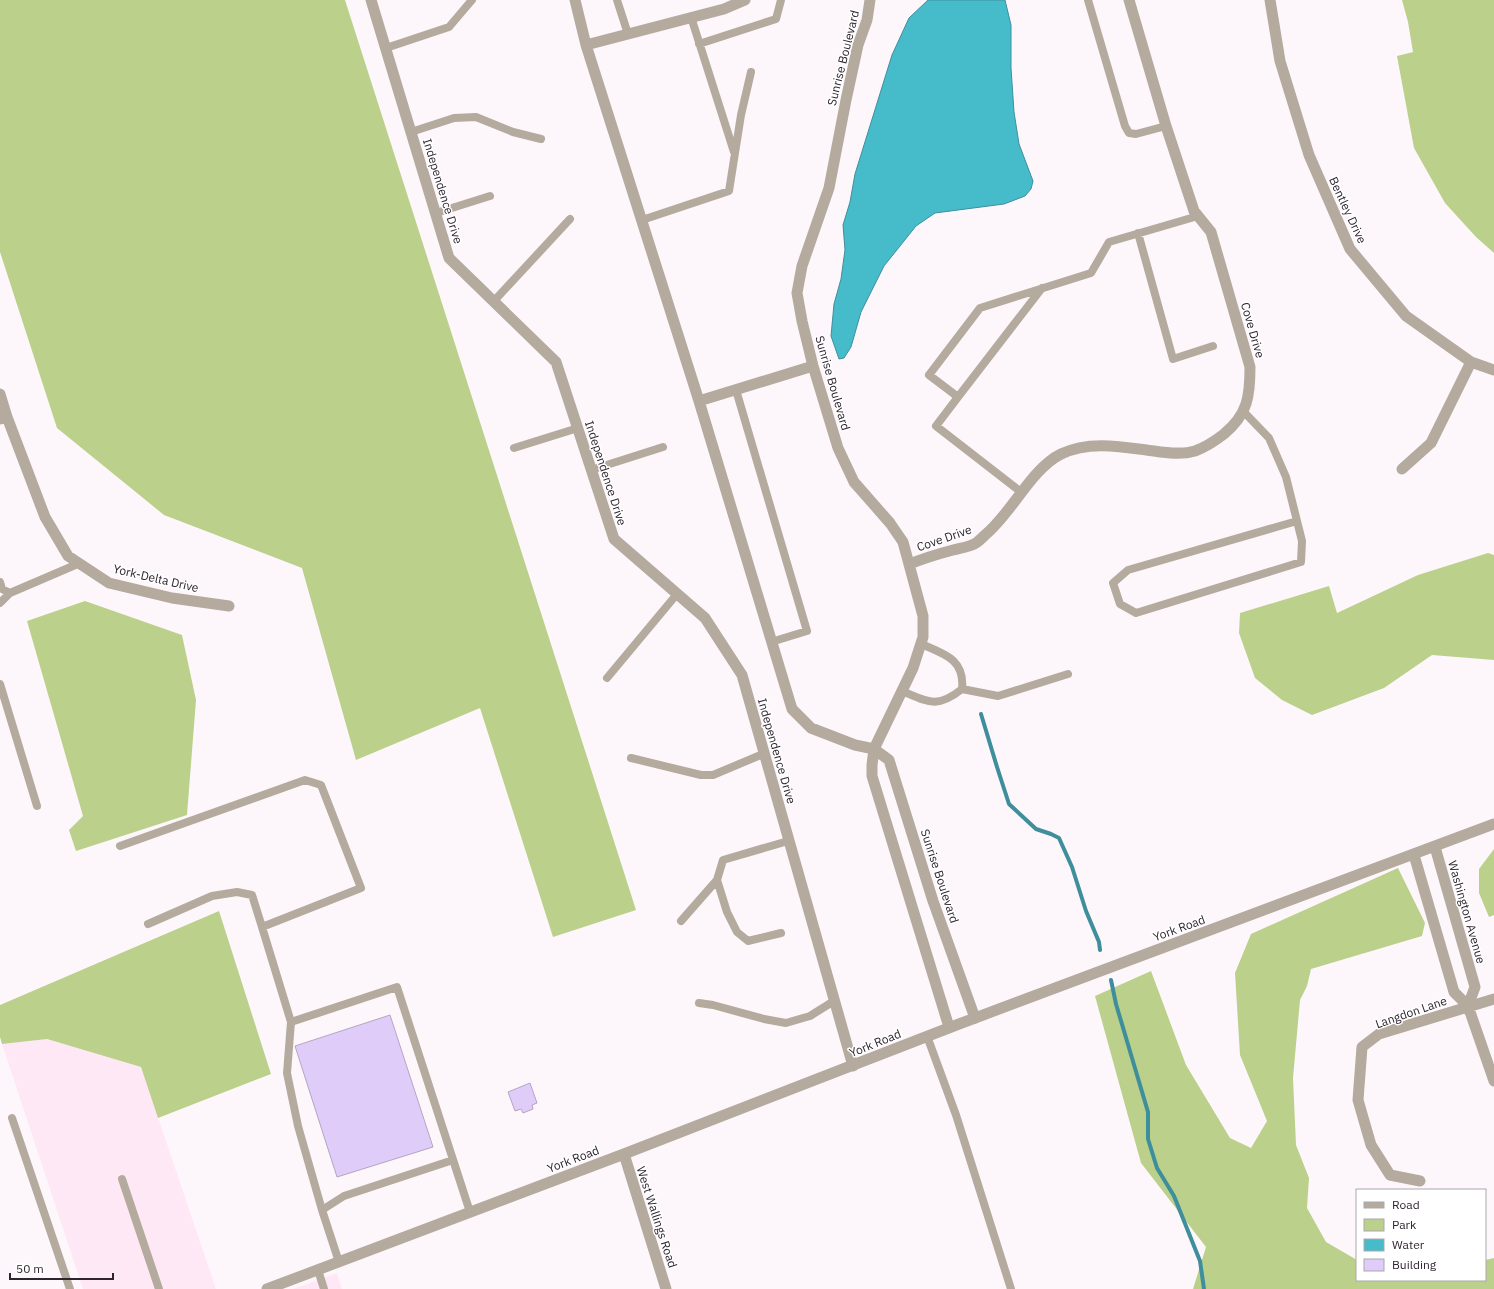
<svg xmlns="http://www.w3.org/2000/svg" width="1494" height="1289" font-family="'IBM Plex Sans',sans-serif">
  <rect width="100%" height="100%" fill="#fdf7fc"/>
  <path fill="#fee8f6" d="M 47,1039 L 141,1067 L 216,1289 L 83,1289 L 2,1044 Z
    M 337,1273 L 342,1289 L 293,1289 Z"/>
  <path fill="#bbd08b" d="M 0,0 L 345,0 L 636,910 L 553,937 L 480,708 L 356,760 L 302,568 L 164,515 L 57,428 L 0,252 Z
    M 1402,0 L 1494,0 L 1494,253 L 1476,237 L 1445,203 L 1414,148 L 1397,56 L 1413,52 L 1408,22 Z
    M 1488,553 L 1494,555 L 1494,660 L 1432,655 L 1384,688 L 1312,715 L 1282,700 L 1255,678 L 1239,633 L 1240,613 L 1329,586 L 1337,613 L 1418,575 Z
    M 85,601 L 182,635 L 196,700 L 187,815 L 76,851 L 69,830 L 83,816 L 27,621 Z
    M 1494,849 L 1494,915 L 1489,917 L 1479,893 L 1479,869 Z
    M 1398,868 L 1425,923 L 1422,936 L 1311,969 L 1307,986 L 1300,1000 L 1293,1078 L 1296,1145 L 1309,1178 L 1307,1208 L 1326,1242 L 1357,1260 L 1357,1280 L 1485,1280 L 1485,1260 L 1494,1258 L 1494,1289 L 1193,1289 L 1206,1247 L 1141,1163 L 1095,996 L 1151,971 L 1186,1065 L 1230,1138 L 1251,1148 L 1267,1121 L 1240,1055 L 1235,973 L 1251,934 Z
    M 219,911 L 271,1074 L 158,1118 L 141,1067 L 47,1039 L 2,1044 L 0,1037 L 0,1005 Z"/>
  <path fill="#46bccb" stroke="#3f8e9c" d="M 928,0 L 1005,0 L 1011,25 L 1011,68 L 1014,112 L 1019,144 L 1033,181 L 1031,189 L 1025,196 L 1004,204 L 935,213 L 916,226 L 884,266 L 861,312 L 851,347 L 844,358 L 839,359 L 831,336 L 834,304 L 841,279 L 845,250 L 843,225 L 850,202 L 855,174 L 892,55 L 909,18 Z"/>
  <g fill="none" stroke-linecap="round" stroke-linejoin="round">
    <path stroke="#3f8e9c" stroke-width="4" d="M 981,714 L 997,767 L 1009,804 L 1036,829 L 1051,834 L 1059,838 L 1072,867 L 1086,911 L 1099,942 L 1100,950
      M 1111,980 L 1116,1004 L 1148,1112 L 1148,1139 L 1157,1168 L 1174,1196 L 1200,1261 L 1204,1289"/>
  </g>
  <path fill="#e0ccf8" stroke="#b3a5c3" d="M 390,1015 L 433,1147 L 337,1177 L 295,1046 Z
    M 530,1083 L 537,1103 L 532,1105 L 533,1109 L 523,1113 L 521,1109 L 515,1111 L 508,1092 Z"/>
  <g fill="none" stroke-linecap="round" stroke-linejoin="round">
    <path stroke="#b4ab9e" stroke-width="8" d="M 617,0 L 628,34
      M 1088,0 L 1125,126 L 1129,133 L 1136,134 L 1166,126
      M 691,17 L 734,152
      M 699,44 L 776,19 L 781,0
      M 386,48 L 449,27 L 472,0
      M 411,132 L 454,118 L 476,117 L 513,132 L 541,139
      M 436,213 L 490,196
      M 642,220 L 729,191 L 741,115 L 751,72
      M 1138,233 L 1173,359 L 1213,346
      M 494,301 L 570,219
      M 736,390 L 807,631 L 771,642
      M 958,397 L 1042,288
      M 1243,411 L 1269,438 L 1286,477 L 1302,541 L 1301,562 L 1136,613 L 1120,604 L 1113,583 L 1128,570 L 1297,521
      M 514,448 L 578,428
      M 591,470 L 663,447
      M 1021,492 L 936,426 L 958,397 L 929,375 L 980,308 L 1091,273 L 1109,242 L 1198,216
      M 0,582 L 2,589 L 10,593 L 80,563
      M 0,603 L 10,593
      M 607,678 L 677,594
      M 0,684 L 37,806
      M 962,689 L 998,696 L 1068,674
      M 902,691 C 928,702 937,709 962,689 C 965,659 944,654 921,644
      M 631,758 L 701,775 L 713,775 L 763,754
      M 120,846 L 305,780 L 321,785 L 361,888 L 262,927 L 291,1022 L 397,987 L 470,1212
      M 717,880 L 727,912 L 737,932 L 748,941 L 781,933
      M 681,921 L 717,880 L 723,860 L 788,841
      M 148,924 L 212,896 L 237,892 L 252,895 L 262,927
      M 699,1003 L 713,1005 L 764,1019 L 786,1023 L 810,1016 L 834,1001
      M 291,1022 L 287,1073 L 298,1126 L 322,1210
      M 927,1036 L 956,1115 L 1011,1289
      M 12,1118 L 70,1289
      M 122,1179 L 159,1289
      M 339,1262 L 322,1210 L 344,1196 L 453,1160
      M 318,1270 L 324,1289"/>
    <path stroke="#b4ab9e" stroke-width="11" d="M 371,0 L 449,258 L 556,362 L 614,539 L 705,618 L 742,675 L 853,1066
      M 575,0 L 586,45 L 699,401 L 792,709 L 811,728 L 855,745 L 874,749 L 889,760 L 933,901 L 975,1018
      M 870,0 L 867,20 L 858,45 L 846,100 L 829,188 L 802,266 L 797,293 L 802,321 L 813,366 L 838,448 L 854,482 L 890,523 L 903,542 L 923,616 L 923,637 L 913,668 L 874,749 L 872,765 L 872,776 L 949,1027
      M 1270,0 L 1280,61 L 1309,155 L 1350,249 L 1406,316 L 1471,362 L 1494,370
      M 586,45 L 724,9 L 745,0
      M 0,394 L 7,417 L 0,419
      M 699,401 L 813,366
      M 7,417 L 45,517 L 68,556 L 109,583 L 172,598 L 229,606
      M 1402,469 L 1431,443 L 1471,362
      M 910,564 C 924,558 938,554 953,550 C 960,548 970,547 976,543 C 979,541 982,538 985,535 C 1012,513 1031,469 1061,454 C 1090,440 1123,447 1154,451 C 1167,453 1182,455 1195,451 C 1206,447 1215,441 1224,434 C 1248,414 1250,396 1250,367 L 1211,232 L 1194,211 L 1166,126 L 1129,0
      M 1435,847 L 1475,987 L 1468,1006
      M 1414,855 L 1454,992 L 1468,1006 L 1494,1081
      M 1420,1181 L 1390,1175 L 1371,1145 L 1358,1100 L 1362,1047 L 1379,1034 L 1494,999"/>
    <path stroke="#b4ab9e" stroke-width="11" d="M 624,1154 L 666,1289
      M 267,1289 L 624,1154 L 959,1024 L 1494,824"/>
  </g>
  <g text-anchor="middle" dominant-baseline="central" stroke-width="3" stroke-linejoin="round" paint-order="stroke">
    <g font-size="12" fill="#2e242e" stroke="#fff">
      <text transform="translate(843 58) rotate(-76)">Sunrise Boulevard</text>
      <text transform="translate(443 191) rotate(73)">Independence Drive</text>
      <text transform="translate(1348 210) rotate(65)">Bentley Drive</text>
      <text transform="translate(1253 330) rotate(74)">Cove Drive</text>
      <text transform="translate(833 383) rotate(74)">Sunrise Boulevard</text>
      <text transform="translate(606 473) rotate(72)">Independence Drive</text>
      <text transform="translate(944 538) rotate(-19)">Cove Drive</text>
      <text transform="translate(156 578) rotate(13)">York-Delta Drive</text>
      <text transform="translate(777 751) rotate(74)">Independence Drive</text>
      <text transform="translate(940 876) rotate(72)">Sunrise Boulevard</text>
      <text transform="translate(1467 912) rotate(74)">Washington Avenue</text>
      <text transform="translate(1179 928) rotate(-20)">York Road</text>
      <text transform="translate(1411 1012) rotate(-19)">Langdon Lane</text>
      <text transform="translate(875 1043) rotate(-22)">York Road</text>
      <text transform="translate(573 1159) rotate(-21)">York Road</text>
      <text transform="translate(657 1217) rotate(72)">West Wallings Road</text>
    </g>
  </g>
  <rect x="1356" y="1189" width="130" height="92" fill="#ffffff" stroke="#aba7ab"/>
  <rect x="1364" y="1202" width="20" height="6" fill="#b4ab9e" stroke="#aba7ab"/>
  <text x="1392" y="1209" font-size="12" fill="#2e242e">Road</text>
  <rect x="1364" y="1219" width="20" height="12" fill="#bbd08b" stroke="#aba7ab"/>
  <text x="1392" y="1229" font-size="12" fill="#2e242e">Park</text>
  <rect x="1364" y="1239" width="20" height="12" fill="#46bccb" stroke="#aba7ab"/>
  <text x="1392" y="1249" font-size="12" fill="#2e242e">Water</text>
  <rect x="1364" y="1259" width="20" height="12" fill="#e0ccf8" stroke="#aba7ab"/>
  <text x="1392" y="1269" font-size="12" fill="#2e242e">Building</text>
  <path d="M10 1273v6h103v-6" fill="none" stroke="#2e242e" stroke-width="2"/>
  <text x="16" y="1273" font-size="12" fill="#2e242e" stroke="#ffffff" stroke-width="3" paint-order="stroke">50 m</text>
</svg>
